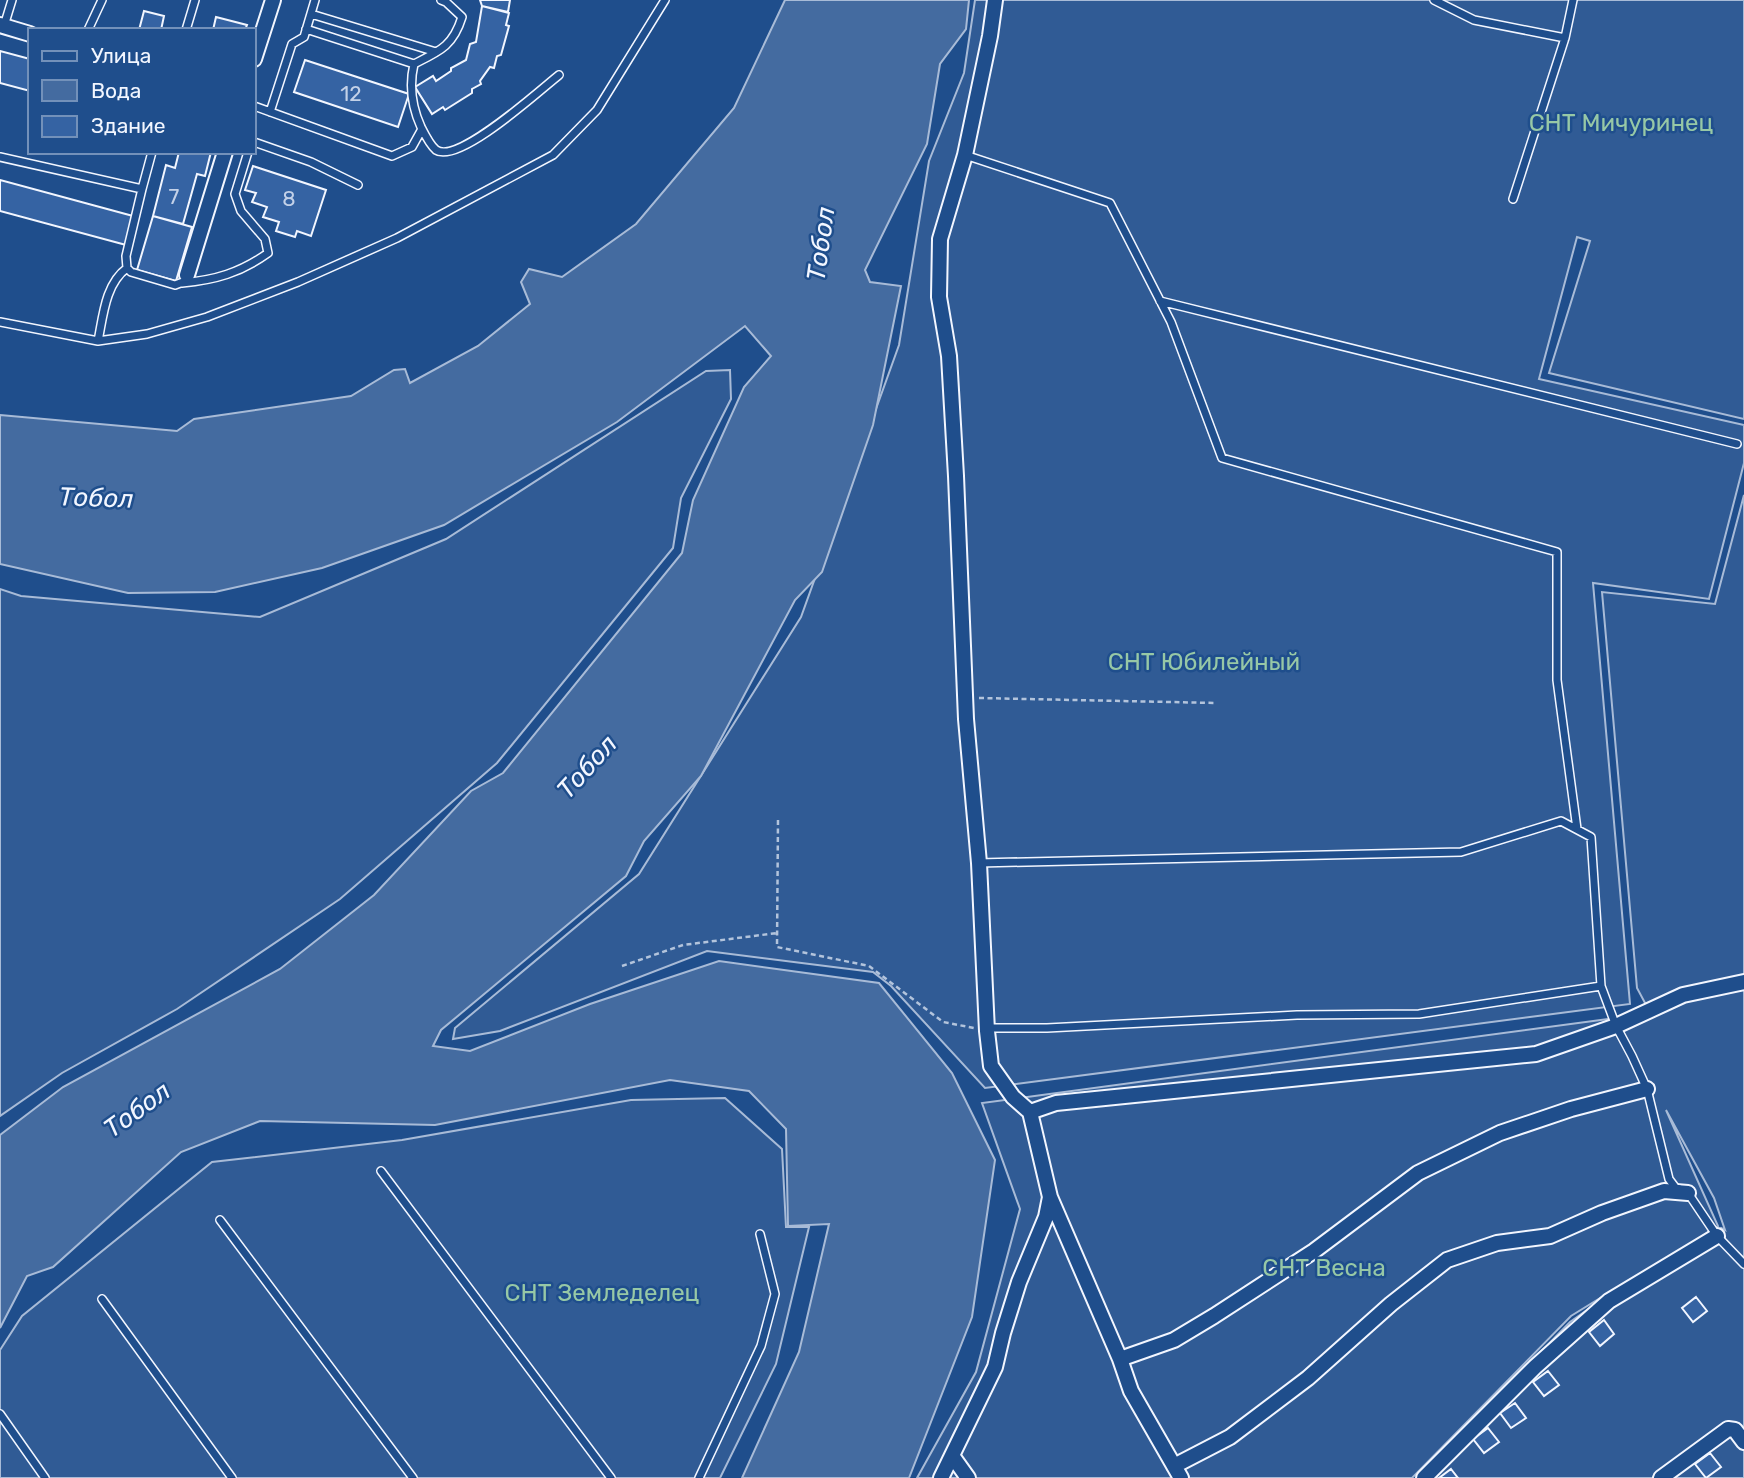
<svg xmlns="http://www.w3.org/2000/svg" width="1744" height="1478" font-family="Rubik,sans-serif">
  <rect width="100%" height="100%" fill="#1f4e8c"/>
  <path fill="#305b95" stroke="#a8bbd7" stroke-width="2" fill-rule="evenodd" d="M 975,0 L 1744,0 L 1744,419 L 1549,373 L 1590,241 L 1577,237 L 1539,379 L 1744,425 L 1744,463 L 1709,599 L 1593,583 L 1630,1004 L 985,1088 L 891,986 L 873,972 L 707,951 L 500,1031 L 453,1039 L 455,1028 L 639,874 L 801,617 L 899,345 L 929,161 L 964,73 Z
    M 730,370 L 731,399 L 681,498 L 673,548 L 497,763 L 340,899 L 177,1009 L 62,1073 L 0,1116 L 0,589 L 21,596 L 260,617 L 446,539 L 706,371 Z
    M 1744,495 L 1744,1478 L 1418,1478 L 1570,1322 L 1631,1279 L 1571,1316 L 1412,1478 L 917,1478 L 976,1372 L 1020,1209 L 982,1103 L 1623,1017 L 1652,1016 L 1637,988 L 1602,592 L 1715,604 ZM 1666,1110 L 1714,1198 L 1725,1230 L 1721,1228 L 1668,1258 L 1718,1226 Z
    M 725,1098 L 782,1149 L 786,1227 L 809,1227 L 776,1364 L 720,1478 L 0,1478 L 0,1350 L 22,1316 L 212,1162 L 402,1140 L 631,1100 Z"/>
  <path fill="#446ba0" stroke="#a8bbd7" stroke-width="2" d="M 785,0 L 969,0 L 966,29 L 940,64 L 927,144 L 865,270 L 870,282 L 901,286 L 873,425 L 822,572 L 795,600 L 701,776 L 644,841 L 626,876 L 441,1030 L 433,1046 L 470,1051 L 590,1004 L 719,961 L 879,983 L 952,1073 L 995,1160 L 972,1317 L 909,1478 L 742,1478 L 799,1352 L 829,1224 L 788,1226 L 786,1129 L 749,1091 L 670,1080 L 435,1125 L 260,1121 L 181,1152 L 53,1267 L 27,1276 L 0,1328 L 0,1135 L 63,1087 L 280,969 L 374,895 L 471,791 L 503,773 L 682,553 L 693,500 L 744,387 L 771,356 L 745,326 L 617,422 L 444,525 L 322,568 L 215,592 L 128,593 L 0,564 L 0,415 L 177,431 L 194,419 L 351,396 L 394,370 L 405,369 L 410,383 L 478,346 L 530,304 L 521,282 L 529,269 L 562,277 L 636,224 L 734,108 Z"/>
  <path fill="#3563a3" stroke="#f2f6ff" stroke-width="2" d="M 480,0 L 510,0 L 508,12 L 482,6 Z
    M 482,6 L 509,13 L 506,25 L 509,26 L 501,55 L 497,56 L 494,68 L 490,67 L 480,81 L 481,84 L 472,89 L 472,93 L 445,110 L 443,107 L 432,114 L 415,87 L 433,76 L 436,81 L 451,71 L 451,68 L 466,60 L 470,44 L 476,42 Z
    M 144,11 L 164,16 L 161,30 L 139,30 Z
    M 216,17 L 247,25 L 245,30 L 213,30 Z
    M 0,51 L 30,59 L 30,91 L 0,83 Z
    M 305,60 L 409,94 L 398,127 L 294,92 Z
    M 179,152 L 211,152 L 205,176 L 197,174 L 183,224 L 153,216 L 166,165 L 175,168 Z
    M 253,166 L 326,190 L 311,236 L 297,231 L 295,237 L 276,231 L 279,222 L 263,217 L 267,207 L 252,202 L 256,193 L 245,190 Z
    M 0,180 L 133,216 L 126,245 L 0,211 Z
    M 153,216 L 192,227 L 176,281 L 137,270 Z
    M 1696,1297 L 1707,1311 L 1693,1322 L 1682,1308 Z
    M 1604,1320 L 1614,1334 L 1600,1346 L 1589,1332 Z
    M 1548,1371 L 1559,1385 L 1544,1396 L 1533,1382 Z
    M 1515,1403 L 1526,1418 L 1511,1428 L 1500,1413 Z
    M 1488,1428 L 1499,1442 L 1484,1453 L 1473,1439 Z
    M 1710,1453 L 1721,1467 L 1706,1478 L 1695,1464 Z
    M 1451,1469 L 1458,1478 L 1439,1478 Z"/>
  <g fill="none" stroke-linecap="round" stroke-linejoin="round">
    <g stroke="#f2f6ff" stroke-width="10">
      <path id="lane" d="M 441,0 L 446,2 L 462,17 C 453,46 440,51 414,64 C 409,85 412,107 421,127 C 424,133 431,146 436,150 C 458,165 540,90 559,75
        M 1434,0 L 1474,20 L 1565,38
        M 311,14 L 436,52
        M 4,26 L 12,0
        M 306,29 L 414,64
        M 88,30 L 102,0
        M 186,30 L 195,0
        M 254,106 L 392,156 L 412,147 L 422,129
        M 270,112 L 292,44 L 304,37 L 315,0
        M 254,142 L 311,162 L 358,185
        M 965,155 L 1110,203 L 1171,322 L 1222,458 L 1557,552 L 1557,680 L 1577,829
        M 0,157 L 142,189 L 152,152
        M 142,189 L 126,256 L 127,268 L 131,272 L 175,285 L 183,282
        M 1513,199 L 1565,38 L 1573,0
        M 182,283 C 215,280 240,273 268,253 L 265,239 L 241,211 L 235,194 L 248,152
        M 1160,301 L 1737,444
        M 0,322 L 98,341 L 147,334 L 207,317 L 298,282 L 397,238 L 553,155 L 597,110 L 665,0
        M 98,341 C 103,317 105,284 127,268
        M 979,863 L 1461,852 L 1561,821 L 1591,837 L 1601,986 L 1419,1014 L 1297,1015 L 1047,1028 L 987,1028
        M 1601,986 L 1616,1026 L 1632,1056 L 1647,1089 L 1669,1179 L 1675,1187 L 1688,1193 L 1717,1236 L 1744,1264
        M 381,1171 L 611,1478
        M 220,1220 L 413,1478
        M 102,1299 L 232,1478
        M 0,1414 L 45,1478
        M 699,1478 L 761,1346 L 775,1294 L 760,1234"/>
    </g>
    <g stroke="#f2f6ff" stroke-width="18">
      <path id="street" d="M 995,0 L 990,36 L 965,155 L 940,239 L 939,297 L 949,356 L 956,476 L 966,719 L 979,863 L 987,1031 L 991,1066 L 1013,1097 L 1030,1112 L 1056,1103 L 1536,1054 L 1616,1026 L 1683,995 L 1744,982
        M 0,25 L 30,34
        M 254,59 L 273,0
        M 187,275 L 225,152
        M 1050,1197 L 1120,1359 L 1131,1391 L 1181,1478
        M 1120,1359 L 1174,1340 L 1214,1316 L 1314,1251 L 1418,1173 L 1500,1133 L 1571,1109 L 1647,1089
        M 953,1457 L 968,1478
        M 1174,1466 L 1230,1437 L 1308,1378 L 1391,1304 L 1447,1260 L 1497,1243 L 1550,1236 L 1602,1213 L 1664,1191 L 1688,1193
        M 941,1478 L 995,1367 L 1003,1333 L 1019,1282 L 1046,1217 L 1050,1197 L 1030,1112
        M 1424,1478 L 1535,1367 L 1609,1301 L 1717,1236
        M 1661,1478 L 1728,1429 L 1735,1430 L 1744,1442"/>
    </g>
    <path stroke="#b3c4dc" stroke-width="2.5" stroke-dasharray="5 3.5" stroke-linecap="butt" d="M 979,698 L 1216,703
      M 778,820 L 777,947 L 869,966 L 943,1022 L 974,1028
      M 622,966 L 683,945 L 777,933"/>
    <use href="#lane" stroke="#1f4e8c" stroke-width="7"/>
    <use href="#street" stroke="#1f4e8c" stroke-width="14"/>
  </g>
  <g text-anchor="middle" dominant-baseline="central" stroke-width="5" stroke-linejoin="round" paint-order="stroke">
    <g font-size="21" fill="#c3d1e8">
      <text x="351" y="93">12</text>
      <text x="174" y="196">7</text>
      <text x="289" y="198">8</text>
    </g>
    <g font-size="24" fill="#97c8a6" stroke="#1f4e8c">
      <text x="1621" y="123">СНТ Мичуринец</text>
      <text x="1204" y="662">СНТ Юбилейный</text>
      <text x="1324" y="1268">СНТ Весна</text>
      <text x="602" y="1293">СНТ Земледелец</text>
    </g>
    <g font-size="26" font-style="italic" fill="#f2f6ff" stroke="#1f4e8c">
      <text transform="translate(821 244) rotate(-82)">Тобол</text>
      <text transform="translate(96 498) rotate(2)">Тобол</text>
      <text transform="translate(587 767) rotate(-48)">Тобол</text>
      <text transform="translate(137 1110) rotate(-36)">Тобол</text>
    </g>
  </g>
  <rect x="28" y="28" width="228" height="126" fill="#1f4e8c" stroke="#7391ba" stroke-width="2"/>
  <rect x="42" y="51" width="35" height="10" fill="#1f4e8c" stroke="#7391ba" stroke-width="2"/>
  <text x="91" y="63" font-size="21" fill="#f2f6ff">Улица</text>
  <rect x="42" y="80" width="35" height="21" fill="#446ba0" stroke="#7391ba" stroke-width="2"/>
  <text x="91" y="98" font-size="21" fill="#f2f6ff">Вода</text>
  <rect x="42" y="116" width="35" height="21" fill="#3563a3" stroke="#7391ba" stroke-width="2"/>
  <text x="91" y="133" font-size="21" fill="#f2f6ff">Здание</text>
</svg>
